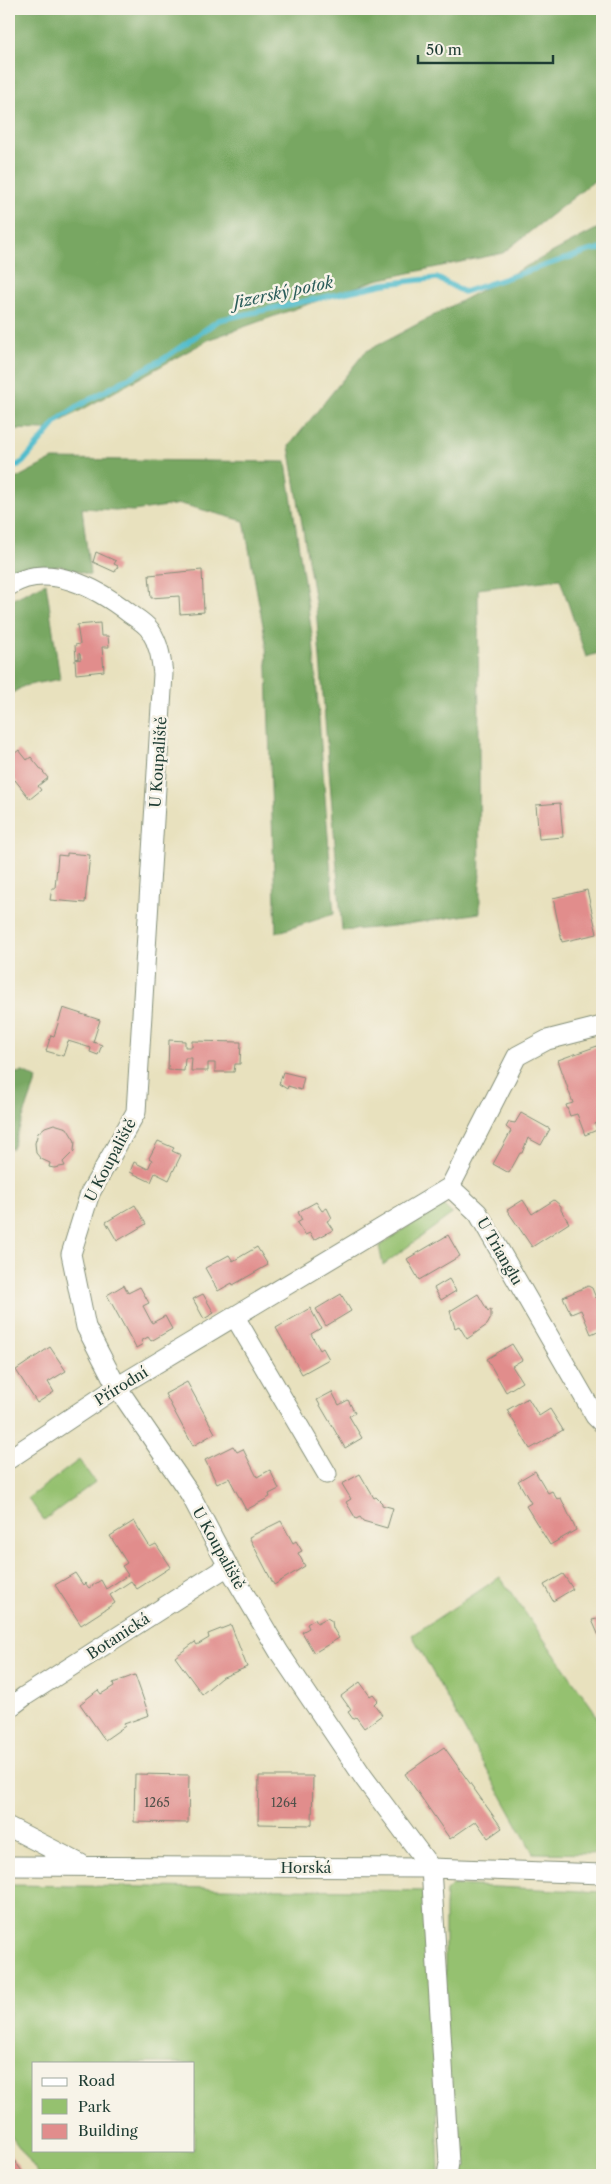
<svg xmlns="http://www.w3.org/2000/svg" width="611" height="2184" font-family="'Libre Caslon Text',serif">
  <rect width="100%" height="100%" fill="#f7f3e8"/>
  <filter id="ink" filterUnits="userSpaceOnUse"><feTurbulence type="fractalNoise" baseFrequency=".02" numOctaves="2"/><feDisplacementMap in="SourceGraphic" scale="10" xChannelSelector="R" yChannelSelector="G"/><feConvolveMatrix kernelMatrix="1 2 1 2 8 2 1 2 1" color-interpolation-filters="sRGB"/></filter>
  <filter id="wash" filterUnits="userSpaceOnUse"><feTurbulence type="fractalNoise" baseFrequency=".0096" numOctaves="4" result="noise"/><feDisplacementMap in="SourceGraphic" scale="20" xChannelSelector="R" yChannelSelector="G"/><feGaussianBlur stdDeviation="1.12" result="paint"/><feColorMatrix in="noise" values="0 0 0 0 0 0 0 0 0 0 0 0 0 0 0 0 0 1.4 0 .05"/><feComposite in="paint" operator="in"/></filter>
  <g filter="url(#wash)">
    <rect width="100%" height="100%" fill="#e8e1be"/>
    <path fill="#95c16f" stroke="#5a7f52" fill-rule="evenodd" d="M 442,1204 L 452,1214 L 383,1265 L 379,1246 Z
      M 79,1460 L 95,1482 L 44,1520 L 28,1498 Z
      M 500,1577 L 593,1709 L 602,1726 L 602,1854 L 533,1853 L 412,1635 Z
      M 9,1885 L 431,1891 L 439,2175 L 39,2175 L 9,2133 ZM 34,2063 L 194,2063 L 194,2150 L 34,2150 Z
      M 452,1885 L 602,1892 L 602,2175 L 445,2175 L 445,1906 L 446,1891 Z"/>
    <path fill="#78a762" stroke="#4c724b" d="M 9,9 L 602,9 L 602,178 L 598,178 L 503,253 L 376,280 L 210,339 L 45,430 L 9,429 Z
      M 602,226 L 602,652 L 586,657 L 560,579 L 478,589 L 480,913 L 394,926 L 342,931 L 316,608 L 289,446 L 365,352 Z
      M 53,459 L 286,462 L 313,641 L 334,914 L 276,933 L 266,642 L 244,521 L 181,504 L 133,511 L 82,508 L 90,575 L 60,566 L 15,571 L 9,575 L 9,482 Z
      M 46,583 L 60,679 L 24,686 L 9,695 L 9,601 Z
      M 23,1072 L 37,1079 L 12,1149 L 9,1148 L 9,1074 Z"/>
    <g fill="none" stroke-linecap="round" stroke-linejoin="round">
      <path stroke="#50bccc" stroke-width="5.5" d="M 9,470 L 23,462 L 59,419 L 78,406 L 165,358 L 219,320 L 384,284 L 437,278 L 464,292 L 592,250 L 602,249"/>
    </g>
    <g id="blocks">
      <path fill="#e18d8c" d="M 96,552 L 116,561 L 114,564 L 118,566 L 115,572 L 93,562 Z
        M 202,570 L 204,612 L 180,614 L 179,596 L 151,598 L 149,575 Z
        M 100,623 L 101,636 L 108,636 L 109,647 L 102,647 L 104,671 L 76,674 L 75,660 L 81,659 L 80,654 L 79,653 L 79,658 L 76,659 L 75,645 L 80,644 L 77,625 Z
        M 19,750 L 27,760 L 31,757 L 48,778 L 38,786 L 41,790 L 30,799 L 15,780 L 9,785 L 9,758 Z
        M 560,803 L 563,837 L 539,839 L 536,805 Z
        M 67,853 L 90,855 L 85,903 L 50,900 L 52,888 L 55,888 L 58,855 L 67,856 Z
        M 587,890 L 597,934 L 562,942 L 553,898 Z
        M 63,1008 L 100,1020 L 93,1042 L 102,1045 L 98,1055 L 90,1052 L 91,1048 L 68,1041 L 63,1056 L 46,1051 L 51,1035 L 54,1036 Z
        M 169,1040 L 185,1041 L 185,1047 L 192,1047 L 192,1041 L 241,1042 L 240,1064 L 235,1064 L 234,1072 L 215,1072 L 215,1063 L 208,1063 L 208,1071 L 191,1071 L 192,1058 L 185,1058 L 184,1071 L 168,1070 Z
        M 600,1045 L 602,1050 L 602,1121 L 595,1124 L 597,1130 L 585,1135 L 577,1114 L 570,1116 L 566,1105 L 573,1103 L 558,1060 Z
        M 283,1072 L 304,1077 L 301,1090 L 288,1086 L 287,1089 L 279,1084 Z
        M 521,1113 L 550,1129 L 541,1145 L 528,1138 L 522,1153 L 520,1153 L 509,1173 L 493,1164 L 511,1131 L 506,1127 L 509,1122 L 515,1123 Z
        M 54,1124 L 67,1128 L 75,1141 L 74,1151 L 63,1162 L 65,1166 L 54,1168 L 49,1167 L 50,1163 L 41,1159 L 36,1153 L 35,1143 L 38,1133 L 45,1127 Z
        M 158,1141 L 174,1148 L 172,1151 L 181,1155 L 169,1180 L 155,1173 L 151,1182 L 130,1172 L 134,1162 L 148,1169 L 152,1160 L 149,1158 Z
        M 523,1200 L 532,1214 L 554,1200 L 561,1206 L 561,1210 L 569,1223 L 532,1247 L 507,1210 Z
        M 316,1202 L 322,1211 L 327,1208 L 332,1218 L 327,1221 L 333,1230 L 314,1240 L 310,1233 L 305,1235 L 297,1223 L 302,1220 L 298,1212 Z
        M 135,1205 L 146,1224 L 117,1241 L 106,1222 Z
        M 448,1235 L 460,1256 L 419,1280 L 407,1259 Z
        M 257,1247 L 268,1265 L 233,1285 L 232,1283 L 218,1291 L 205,1268 L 229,1255 L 233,1261 Z
        M 449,1279 L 456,1291 L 441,1300 L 434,1288 Z
        M 124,1285 L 128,1293 L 140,1287 L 149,1303 L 143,1306 L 152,1323 L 165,1316 L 172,1329 L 151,1341 L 148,1337 L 141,1341 L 143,1344 L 136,1348 L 107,1295 Z
        M 588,1286 L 592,1288 L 596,1298 L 602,1295 L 602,1329 L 591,1334 L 581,1310 L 571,1314 L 563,1297 Z
        M 203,1294 L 214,1313 L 204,1319 L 193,1299 Z
        M 341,1294 L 351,1311 L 326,1326 L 316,1309 Z
        M 478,1294 L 488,1311 L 491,1309 L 491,1318 L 487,1325 L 467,1339 L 459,1326 L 455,1328 L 450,1311 Z
        M 310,1308 L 321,1328 L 311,1334 L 320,1350 L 323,1348 L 329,1359 L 302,1374 L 276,1328 Z
        M 512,1344 L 522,1360 L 512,1366 L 522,1382 L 506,1392 L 487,1359 Z
        M 50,1347 L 66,1371 L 48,1382 L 54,1392 L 37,1403 L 16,1370 Z
        M 187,1382 L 215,1433 L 193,1446 L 165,1394 Z
        M 332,1392 L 339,1405 L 348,1400 L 355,1413 L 349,1416 L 362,1438 L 345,1448 L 317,1400 Z
        M 528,1398 L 539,1416 L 550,1409 L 563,1430 L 530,1449 L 507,1410 Z
        M 233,1446 L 237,1452 L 243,1449 L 257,1477 L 270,1470 L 279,1489 L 269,1494 L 270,1497 L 246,1510 L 229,1478 L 217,1484 L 205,1460 Z
        M 535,1471 L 548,1493 L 552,1491 L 557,1499 L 561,1498 L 576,1530 L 550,1545 L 526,1506 L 531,1503 L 518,1481 Z
        M 360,1474 L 374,1498 L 376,1497 L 382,1503 L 382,1505 L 393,1508 L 387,1528 L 363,1521 L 360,1517 L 356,1519 L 346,1502 L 351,1499 L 342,1484 Z
        M 134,1521 L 150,1547 L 156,1544 L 171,1567 L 137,1589 L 131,1581 L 110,1595 L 115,1603 L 81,1625 L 55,1585 L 75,1573 L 83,1585 L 85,1583 L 89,1588 L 101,1580 L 106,1589 L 128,1575 L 122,1566 L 127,1563 L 110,1536 Z
        M 281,1521 L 293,1543 L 296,1541 L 302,1551 L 298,1553 L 305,1566 L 274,1585 L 249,1537 Z
        M 563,1574 L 573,1589 L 553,1601 L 544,1585 Z
        M 327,1618 L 332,1621 L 333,1628 L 339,1638 L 314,1653 L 302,1632 L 309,1628 L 307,1624 L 315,1619 L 317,1623 Z
        M 602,1618 L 602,1643 L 592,1620 Z
        M 231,1625 L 247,1667 L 221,1678 L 202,1694 L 175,1657 L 195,1642 L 197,1645 L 209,1638 L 208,1634 Z
        M 135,1675 L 149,1715 L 124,1724 L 125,1726 L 105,1740 L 80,1704 L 98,1690 L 101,1694 L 114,1686 L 113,1683 Z
        M 360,1682 L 370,1696 L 373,1694 L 378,1700 L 374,1704 L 382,1715 L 364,1728 L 356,1717 L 353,1719 L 348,1712 L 351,1710 L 341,1696 Z
        M 444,1747 L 502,1828 L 488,1838 L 476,1821 L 450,1839 L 405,1774 Z
        M 135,1774 L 189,1775 L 188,1823 L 134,1822 Z
        M 259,1776 L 313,1776 L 312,1825 L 258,1824 Z
        M 9,2153 L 24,2174 L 22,2175 L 9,2175 Z"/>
    </g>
  </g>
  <g filter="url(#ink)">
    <use href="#blocks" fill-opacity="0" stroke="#848f79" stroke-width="1"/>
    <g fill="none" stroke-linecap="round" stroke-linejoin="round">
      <g stroke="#848f79" stroke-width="21">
        <path id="street" d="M 9,586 C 48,561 97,588 129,613 C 136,618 145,623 150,630 C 159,644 161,657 163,674 L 136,1112 L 90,1193 L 71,1254 L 86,1327 L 117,1387 L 190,1494 L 228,1566 L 279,1652 L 364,1778 L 431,1868
          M 450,1187 L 478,1213 L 595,1416 L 602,1423
          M 450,1187 L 517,1056 L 547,1040 L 602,1026
          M 235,1317 L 327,1474
          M 9,1459 L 117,1387 L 450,1187
          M 9,1708 L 25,1696 L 228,1566
          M 9,1827 L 81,1864
          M 9,1866 L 431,1868 L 602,1874
          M 431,1868 L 449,2163 L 447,2175"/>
      </g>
      <use href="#street" stroke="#fff" stroke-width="19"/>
    </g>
  </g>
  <g text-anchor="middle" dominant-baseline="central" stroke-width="5" stroke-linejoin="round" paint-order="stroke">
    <g font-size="12" fill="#50514a">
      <text x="157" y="1802">1265</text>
      <text x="284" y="1802">1264</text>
    </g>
    <g font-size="15" fill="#1f3d34" stroke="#f7f3e8">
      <text transform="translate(158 762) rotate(-86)">U Koupaliště</text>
      <text transform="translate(110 1160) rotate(-62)">U Koupaliště</text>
      <text transform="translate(500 1251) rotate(60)">U Trianglu</text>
      <text transform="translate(121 1386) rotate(-32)">Přírodní</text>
      <text transform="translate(219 1548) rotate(61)">U Koupaliště</text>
      <text transform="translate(118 1636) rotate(-33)">Botanická</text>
      <text x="306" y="1867">Horská</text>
    </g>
    <g font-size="16" font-style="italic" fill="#2b5d5a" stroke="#f7f3e8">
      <text transform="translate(283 292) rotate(-12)">Jizerský potok</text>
    </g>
  </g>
  <rect width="611" height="2184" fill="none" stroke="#f7f3e8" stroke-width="30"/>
  <rect x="32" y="2062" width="162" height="90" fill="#f7f3e8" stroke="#a1aaa0"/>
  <rect x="42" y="2078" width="25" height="8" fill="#ffffff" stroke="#a1aaa0"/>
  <text x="78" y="2086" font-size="15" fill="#1f3d34">Road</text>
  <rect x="42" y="2099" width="25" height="15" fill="#95c16f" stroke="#a1aaa0"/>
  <text x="78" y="2112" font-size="15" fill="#1f3d34">Park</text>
  <rect x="42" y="2124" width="25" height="15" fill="#e18d8c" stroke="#a1aaa0"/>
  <text x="78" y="2136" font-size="15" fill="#1f3d34">Building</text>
  <path d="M418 55v8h135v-8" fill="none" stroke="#1f3d34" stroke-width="2.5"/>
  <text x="426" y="55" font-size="15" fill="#1f3d34" stroke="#f7f3e8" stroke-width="4" paint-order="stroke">50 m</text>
</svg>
